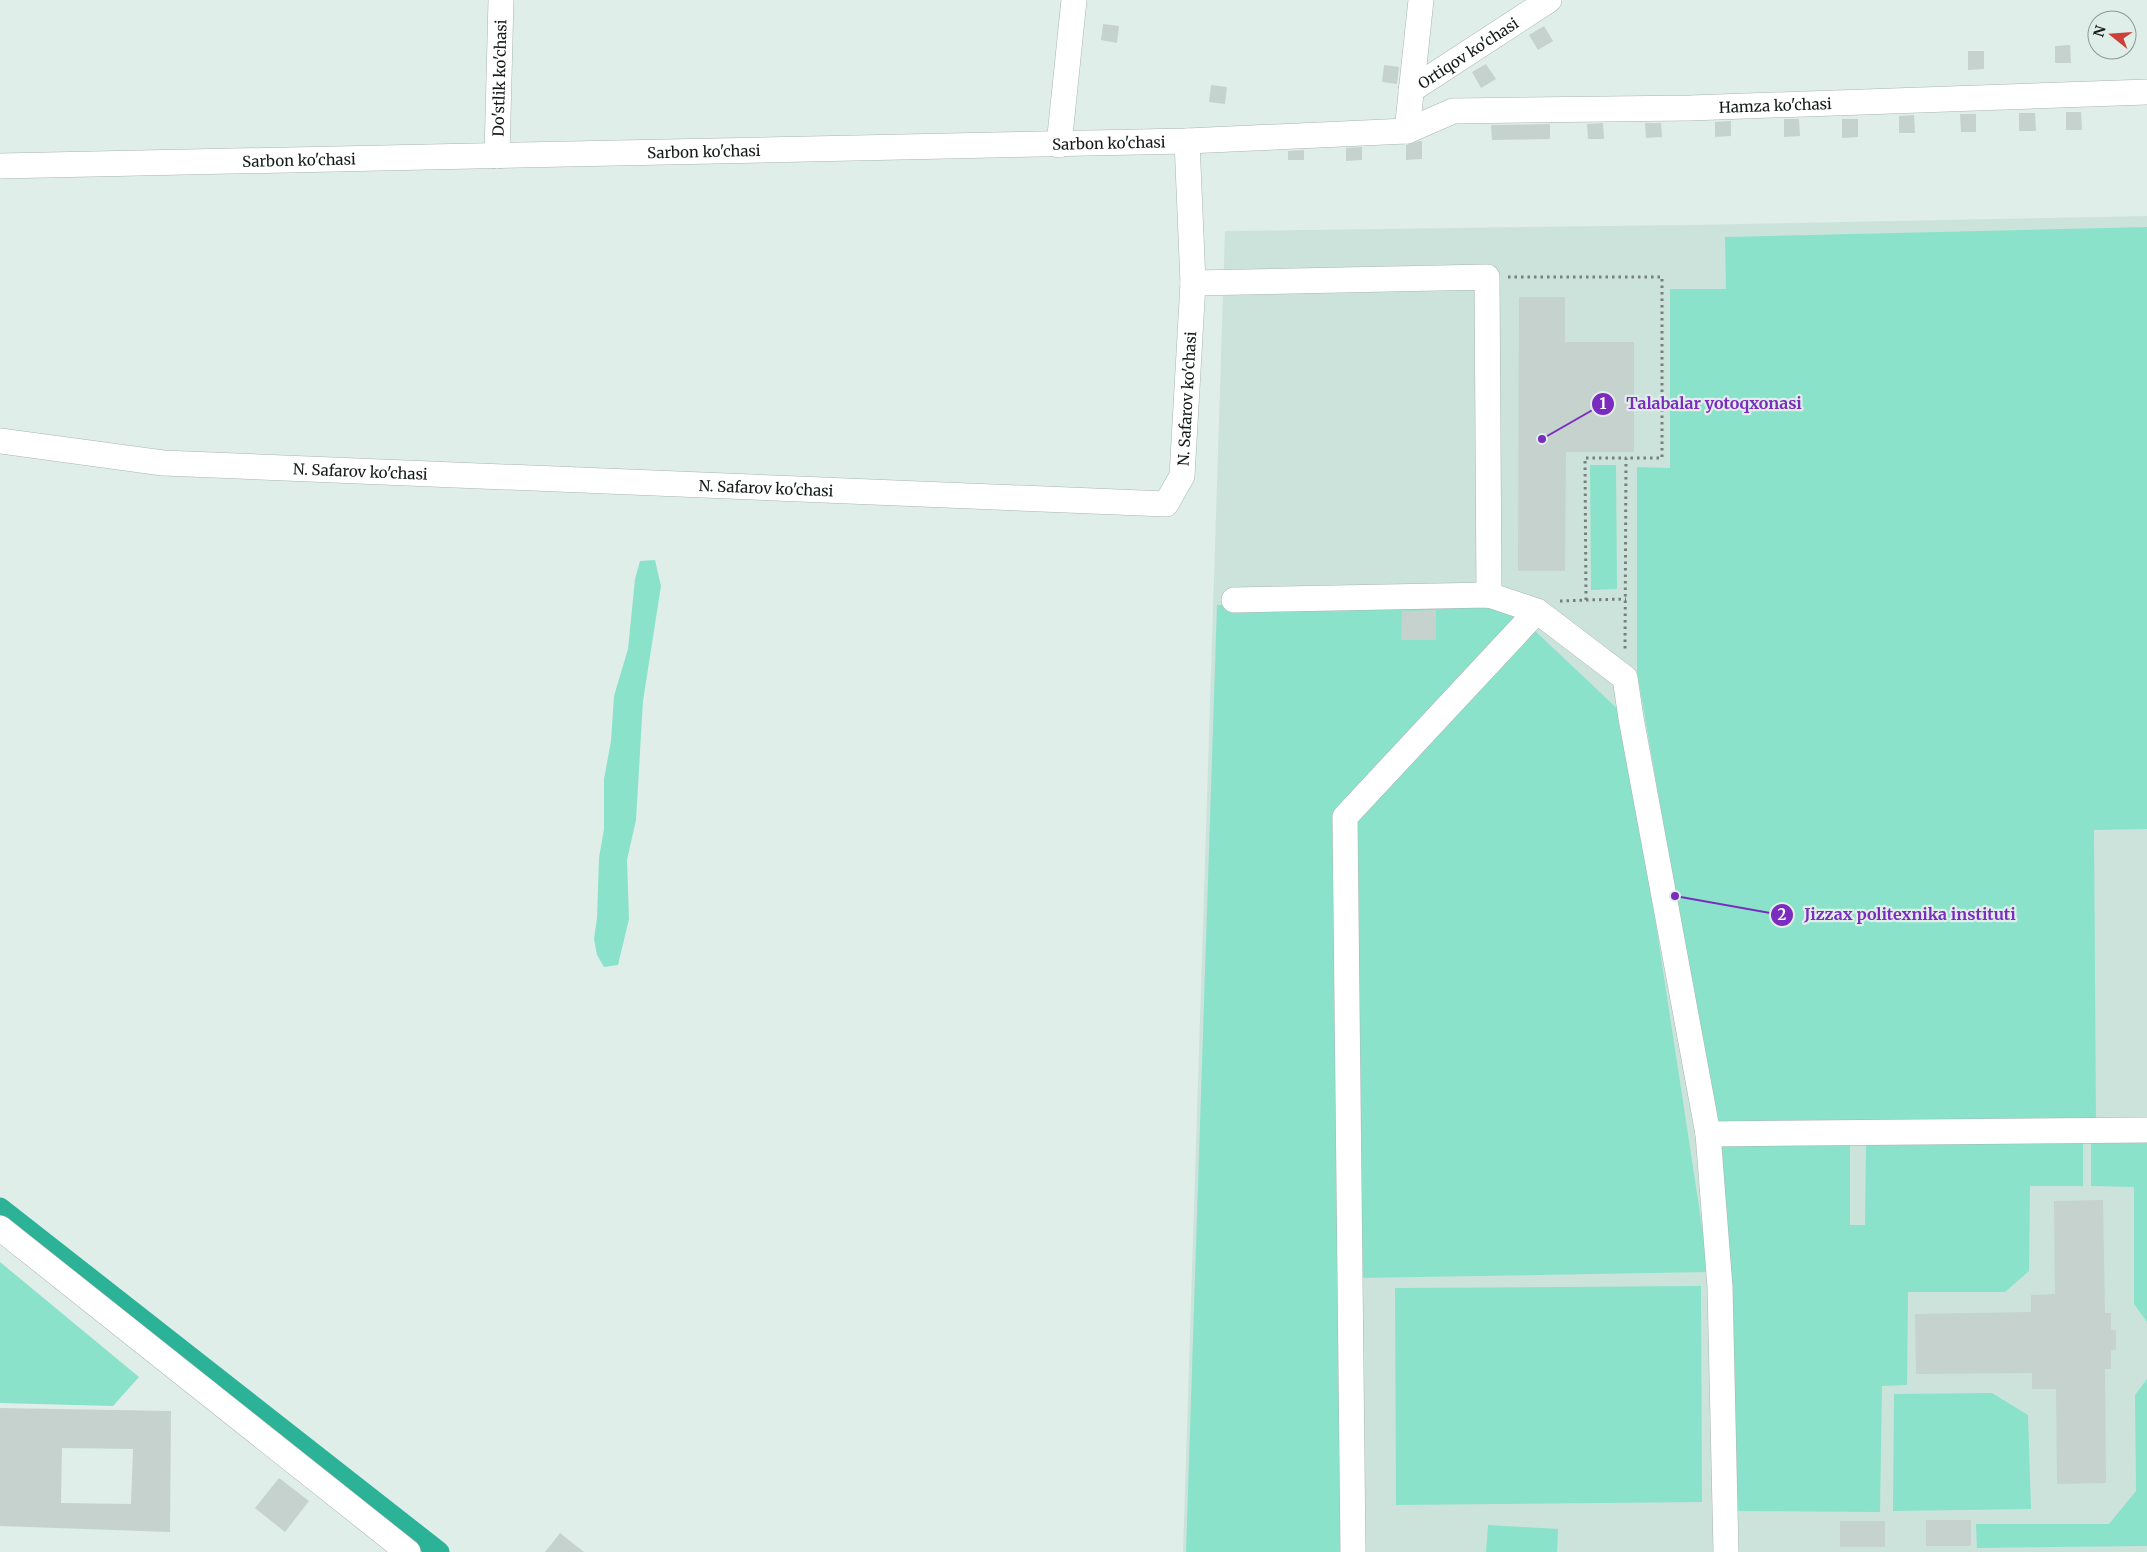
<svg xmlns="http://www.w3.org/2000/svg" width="2147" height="1552" font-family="Merriweather,serif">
  <rect width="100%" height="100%" fill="#e0eeea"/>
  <path fill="#cce3dc" d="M 2147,216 L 2147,1552 L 1183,1552 L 1225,231 L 1687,225 Z"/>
  <path fill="#8ae2cb" d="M 2147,227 L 2147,829 L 2094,830 L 2096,1123 L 1715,1124 L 1637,671 L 1637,467 L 1670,468 L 1670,289 L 1726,289 L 1725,237 Z
    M 1590,465 L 1616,465 L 1617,589 L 1591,590 Z
    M 655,560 L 661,586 L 643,701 L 636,820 L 627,860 L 629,919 L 618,965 L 604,967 L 597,955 L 594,939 L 597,918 L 599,858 L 604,829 L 604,779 L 611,741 L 614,696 L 628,649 L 635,579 L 640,561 Z
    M 1217,605 L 1501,606 L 1516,614 L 1517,622 L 1338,813 L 1344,1552 L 1186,1552 Z
    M 1532,628 L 1624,715 L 1709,1272 L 1358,1278 L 1352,819 Z
    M 2083,1138 L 2083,1186 L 2030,1186 L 2029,1271 L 2005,1292 L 1908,1292 L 1907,1385 L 1882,1386 L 1880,1512 L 1732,1511 L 1712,1144 L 1850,1139 L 1850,1225 L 1865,1225 L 1866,1141 Z
    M 2091,1138 L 2147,1138 L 2147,1322 L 2134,1304 L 2134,1187 L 2091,1186 Z
    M 0,1262 L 139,1377 L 113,1406 L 0,1403 Z
    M 1701,1286 L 1702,1502 L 1396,1505 L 1395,1288 Z
    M 2147,1379 L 2147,1546 L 1977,1548 L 1976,1524 L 2109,1524 L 2136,1491 L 2135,1395 Z
    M 1992,1393 L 2028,1415 L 2031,1509 L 1893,1511 L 1894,1394 Z
    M 1488,1525 L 1558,1529 L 1557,1552 L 1486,1552 Z"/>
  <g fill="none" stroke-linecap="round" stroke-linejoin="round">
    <path stroke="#2bb297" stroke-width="21" d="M 0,1208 L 439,1552"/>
  </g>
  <path fill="#c5d2ce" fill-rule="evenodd" d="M 1103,24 L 1119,26 L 1117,43 L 1101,40 Z
    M 1544,26 L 1553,41 L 1538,50 L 1529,35 Z
    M 2070,45 L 2071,63 L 2055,63 L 2055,46 Z
    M 1968,51 L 1984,51 L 1984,69 L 1968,70 Z
    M 1486,64 L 1496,79 L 1481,88 L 1472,72 Z
    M 1384,65 L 1399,67 L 1397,84 L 1382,82 Z
    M 1211,85 L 1227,87 L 1225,104 L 1209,102 Z
    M 2066,112 L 2081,112 L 2082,130 L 2066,130 Z
    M 2019,113 L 2035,113 L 2036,131 L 2019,131 Z
    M 1960,114 L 1976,114 L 1976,132 L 1961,132 Z
    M 1914,115 L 1915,133 L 1899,133 L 1899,116 Z
    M 1784,119 L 1799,119 L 1800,136 L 1784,137 Z
    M 1842,119 L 1858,119 L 1858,137 L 1842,138 Z
    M 1731,121 L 1731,136 L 1715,137 L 1715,122 Z
    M 1603,123 L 1604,139 L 1588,139 L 1587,124 Z
    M 1645,123 L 1661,123 L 1662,137 L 1646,138 Z
    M 1550,124 L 1550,139 L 1492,140 L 1491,125 Z
    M 1419,141 L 1422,141 L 1422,159 L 1406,160 L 1406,145 Z
    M 1362,147 L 1362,160 L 1346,161 L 1346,148 Z
    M 1304,150 L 1304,160 L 1288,160 L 1288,151 Z
    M 1519,297 L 1565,297 L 1565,342 L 1634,342 L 1634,452 L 1566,452 L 1565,571 L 1518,571 Z
    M 1436,610 L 1436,640 L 1401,640 L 1402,611 Z
    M 2103,1200 L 2105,1313 L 2111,1313 L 2111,1330 L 2116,1330 L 2116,1350 L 2111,1350 L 2111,1369 L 2105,1369 L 2106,1483 L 2057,1484 L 2056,1389 L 2032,1389 L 2032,1373 L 1916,1374 L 1915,1314 L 2031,1312 L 2031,1295 L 2055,1294 L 2054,1201 Z
    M 0,1408 L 171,1411 L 170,1532 L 0,1526 ZM 62,1448 L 133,1449 L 131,1504 L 61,1503 Z
    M 279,1478 L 309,1501 L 285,1532 L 255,1508 Z
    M 1926,1520 L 1971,1520 L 1971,1546 L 1926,1546 Z
    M 1840,1521 L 1885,1521 L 1885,1547 L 1840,1547 Z
    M 560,1533 L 584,1552 L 545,1552 Z"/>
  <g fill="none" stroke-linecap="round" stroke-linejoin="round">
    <g stroke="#a8b5b1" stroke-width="26">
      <g id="minor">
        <path id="s1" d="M 1411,90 L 1549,0"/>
        <path d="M 1407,131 L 1421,0"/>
        <path d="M 1059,145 L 1074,0"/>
        <path id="s2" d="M 497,156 L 501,0"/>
        <path id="s3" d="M 0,166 L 1187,141 L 1407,131 L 1453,111 L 1690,108 L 2147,92"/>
        <path d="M 1193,283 L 1487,277 L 1489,595"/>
        <path id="s4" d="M 0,441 L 163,463 L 1166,504 L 1182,476 L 1193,283 L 1187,141"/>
        <path d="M 1234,600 L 1489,595 L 1537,611"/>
        <path d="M 1708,1134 L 2147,1130"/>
        <path d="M 0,1228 L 408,1552"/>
        <path d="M 1353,1552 L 1345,817 L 1537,611 L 1625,678 L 1631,718 L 1708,1134 L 1720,1287 L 1726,1552"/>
      </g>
    </g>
    <path stroke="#767f7c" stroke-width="3" stroke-dasharray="2.5 4" stroke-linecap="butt" d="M 1508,277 L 1662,277 L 1662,458 L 1626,458 L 1625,650
      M 1586,600 L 1626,599
      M 1560,601 L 1586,600 L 1585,458 L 1626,458"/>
    <use href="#minor" stroke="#fff" stroke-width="25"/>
  </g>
  <g text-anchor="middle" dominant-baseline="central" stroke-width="4.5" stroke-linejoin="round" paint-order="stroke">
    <g font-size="15" fill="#151a18" stroke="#e0eeea">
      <text stroke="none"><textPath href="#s1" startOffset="68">Ortiqov ko'chasi</textPath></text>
      <text stroke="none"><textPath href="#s2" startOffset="78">Do'stlik ko'chasi</textPath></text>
      <text stroke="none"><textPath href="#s3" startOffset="1780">Hamza ko'chasi</textPath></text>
      <text stroke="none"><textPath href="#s3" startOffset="1109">Sarbon ko'chasi</textPath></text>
      <text stroke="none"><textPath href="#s3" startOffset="704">Sarbon ko'chasi</textPath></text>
      <text stroke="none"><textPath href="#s3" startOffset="299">Sarbon ko'chasi</textPath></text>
      <text stroke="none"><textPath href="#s4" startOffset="1278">N. Safarov ko'chasi</textPath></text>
      <text stroke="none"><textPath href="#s4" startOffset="362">N. Safarov ko'chasi</textPath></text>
      <text stroke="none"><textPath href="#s4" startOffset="768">N. Safarov ko'chasi</textPath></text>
    </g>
  </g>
  <path fill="none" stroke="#7b2cbf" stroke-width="2" d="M1542 439L1603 404M1675 896L1782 915"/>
  <g fill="#7b2cbf" stroke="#e0eeea" stroke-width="2">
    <circle cx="1542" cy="439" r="5"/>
    <circle cx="1675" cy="896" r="5"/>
    <circle cx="1603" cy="404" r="12"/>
    <circle cx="1782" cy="915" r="12"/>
  </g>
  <g font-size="15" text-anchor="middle" font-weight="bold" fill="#fff">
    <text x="1603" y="409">1</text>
    <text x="1782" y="920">2</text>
  </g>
  <g font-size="16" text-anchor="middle" font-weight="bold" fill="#7b2cbf" stroke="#e0eeea" stroke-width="4.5" stroke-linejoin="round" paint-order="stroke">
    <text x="1714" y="409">Talabalar yotoqxonasi</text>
    <text x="1910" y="920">Jizzax politexnika instituti</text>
  </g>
  <g transform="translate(2112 35) rotate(287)"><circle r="24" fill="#e0eeea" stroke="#8f9996"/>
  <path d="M0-4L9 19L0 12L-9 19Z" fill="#cd4037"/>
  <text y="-8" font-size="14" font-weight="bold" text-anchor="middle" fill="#151a18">N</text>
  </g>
</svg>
